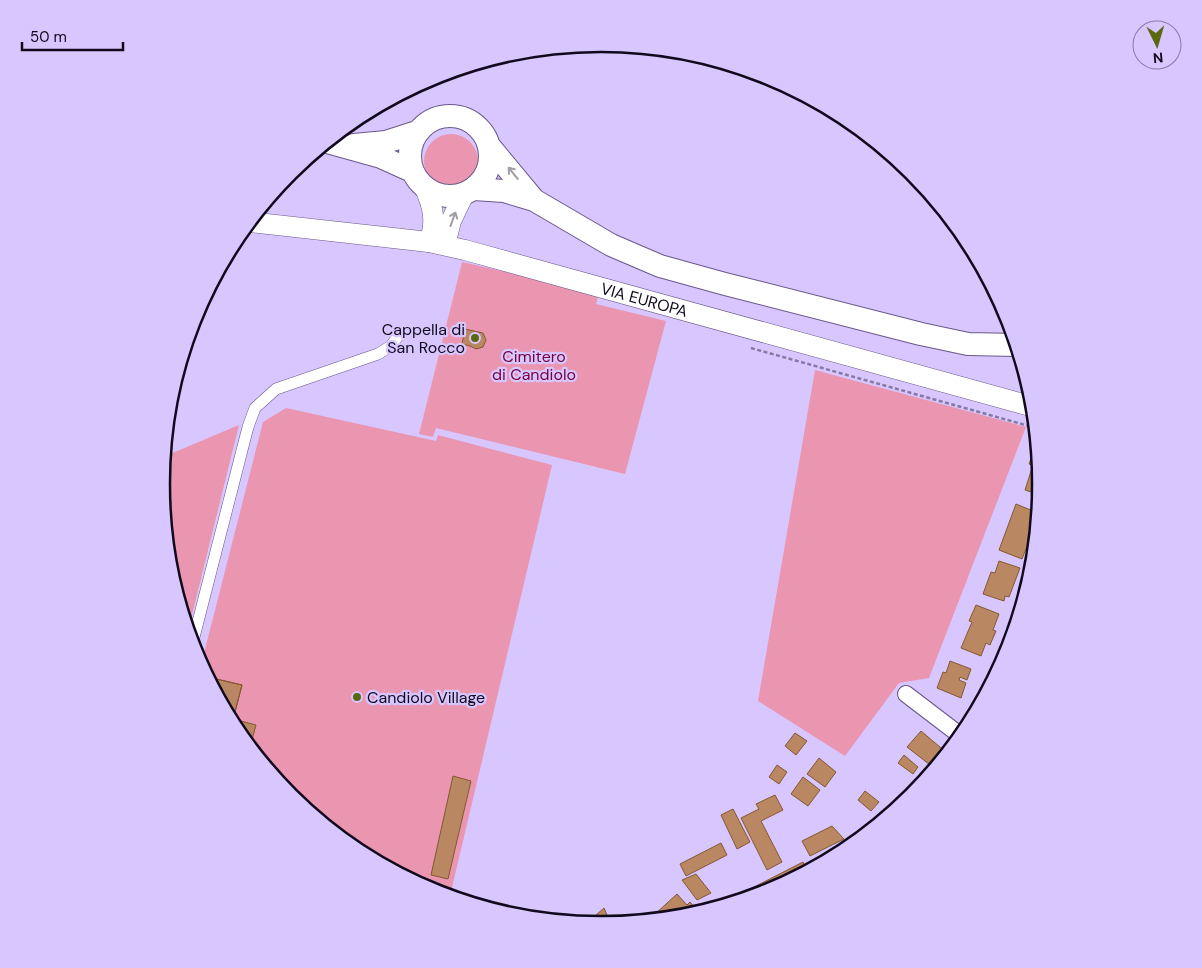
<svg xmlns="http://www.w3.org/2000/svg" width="1202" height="968" font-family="'DM Sans',sans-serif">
  <rect width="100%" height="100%" fill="#d8c6ff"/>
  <path fill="#ea96b1" d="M424 161a27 27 0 1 1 54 0a27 27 0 1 1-54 0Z
    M 462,262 L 599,293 L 596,304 L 666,321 L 625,474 L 436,428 L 433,437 L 419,434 Z
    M 815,370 L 1026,427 L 929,678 L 899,683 L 845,756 L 758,701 Z
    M 286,408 L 436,441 L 438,435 L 552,465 L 450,896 L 432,891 L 356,850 L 289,795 L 235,728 L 201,665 L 263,422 Z
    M 239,425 L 188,631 L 169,570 L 161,484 L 163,457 Z"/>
  <path fill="#b98862" stroke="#845731" d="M 465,329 L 483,333 L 486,340 L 483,347 L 476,349 L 470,346 L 462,344 Z
    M 1037,442 L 1041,484 L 1040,495 L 1025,490 L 1033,465 L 1029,464 Z
    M 1016,504 L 1038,513 L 1038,519 L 1022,559 L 999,550 Z
    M 999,561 L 1020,568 L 1009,597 L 1005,596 L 1004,601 L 983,594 L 991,572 L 995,573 Z
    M 976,605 L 999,614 L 993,630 L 996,631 L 990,645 L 986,643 L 981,656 L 961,648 L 972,622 L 969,621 Z
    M 950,661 L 971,669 L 967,680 L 960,677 L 959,680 L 966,683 L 961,698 L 937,688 L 943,672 L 946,673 Z
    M 212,678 L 242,685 L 233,719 L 256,725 L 250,747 L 235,728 L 211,683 Z
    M 212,678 L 242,685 L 232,724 L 211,683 Z
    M 921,731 L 947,753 L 934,768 L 907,747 Z
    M 795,733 L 807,741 L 796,755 L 785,746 Z
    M 904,755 L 918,767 L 913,774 L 898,763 Z
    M 819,758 L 836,772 L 825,787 L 807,774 Z
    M 777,765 L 787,772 L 779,784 L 769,777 Z
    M 453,776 L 471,781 L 448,879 L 431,875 Z
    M 803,777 L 820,790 L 808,806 L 791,794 Z
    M 865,791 L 879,802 L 871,811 L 858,800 Z
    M 775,795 L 783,810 L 761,821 L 782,862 L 767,870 L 741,818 L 759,809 L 756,804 Z
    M 733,809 L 750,842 L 737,849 L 721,815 Z
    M 880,822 L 863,836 L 861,832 Z
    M 832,826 L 844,839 L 810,856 L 802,841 Z
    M 721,843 L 727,855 L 686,876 L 680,864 Z
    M 803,862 L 807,871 L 769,891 L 715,907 Z
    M 696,874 L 711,893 L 697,900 L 682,880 Z
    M 677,894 L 687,905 L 690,902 L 696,909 L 687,916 L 658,919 L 654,915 Z
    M 604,908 L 607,915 L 601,921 L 603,924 L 587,923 Z"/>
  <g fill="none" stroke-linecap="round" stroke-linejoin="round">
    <g stroke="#69588a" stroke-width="12">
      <path id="pedestrian" d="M 192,645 L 248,427 L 255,408 L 276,389 L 378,354 L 391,346 L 398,336"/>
    </g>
    <g stroke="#69588a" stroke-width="18">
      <path id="minor" d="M 906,694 L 961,736"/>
    </g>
    <g stroke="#69588a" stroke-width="21">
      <g id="tertiary">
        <path d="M 424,186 C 433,206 437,222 429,242"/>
        <path id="s1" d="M 249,222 L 429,242 L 465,250 L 1034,407"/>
        <path d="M 445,245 L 451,221 L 464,194"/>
      </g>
    </g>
    <g stroke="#69588a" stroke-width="24">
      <path id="secondary" d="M410 156a40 40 0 1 1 80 0a40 40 0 1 1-80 0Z
        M 327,142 L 381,157 L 412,171
        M 354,145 L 386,142 L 417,132
        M 490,147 L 534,200
        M 474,189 L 504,191 L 534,200 L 611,245 L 660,266 L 725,284 L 921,334 L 968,344 L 1017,345"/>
    </g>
    <path stroke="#8679a2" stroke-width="2.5" stroke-dasharray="4 2.5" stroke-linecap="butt" d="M 751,348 L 1036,428
      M 976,712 L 985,695"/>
    <use href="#pedestrian" stroke="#fff" stroke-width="11"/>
    <use href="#minor" stroke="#fff" stroke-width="16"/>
    <use href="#tertiary" stroke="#fff" stroke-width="20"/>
    <use href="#secondary" stroke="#fff" stroke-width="22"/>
  </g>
  <defs><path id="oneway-shaft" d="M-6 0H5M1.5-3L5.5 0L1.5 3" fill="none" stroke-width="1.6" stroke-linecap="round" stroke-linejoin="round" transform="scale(1.25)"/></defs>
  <g stroke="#a09da5">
    <use href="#oneway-shaft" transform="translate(513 173) rotate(-129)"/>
    <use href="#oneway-shaft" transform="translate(453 219) rotate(-70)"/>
  </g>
  <g fill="#5a6810" stroke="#d8c6ff" stroke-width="2">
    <circle cx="475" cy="338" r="5"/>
    <circle cx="357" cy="697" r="5"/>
  </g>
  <g text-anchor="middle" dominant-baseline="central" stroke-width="4.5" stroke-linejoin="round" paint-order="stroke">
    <g font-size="16" fill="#110a1d" stroke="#d8c6ff">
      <text stroke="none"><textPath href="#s1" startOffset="404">VIA EUROPA</textPath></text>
    </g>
    <g font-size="16" fill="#110a1d" stroke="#d8c6ff" text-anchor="end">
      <text x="465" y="329">Cappella di<tspan x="465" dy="18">San Rocco</tspan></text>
      <text x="367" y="697" text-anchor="start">Candiolo Village</text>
    </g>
    <g font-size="16" fill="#76003d" stroke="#d8c6ff">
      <text x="534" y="356">Cimitero<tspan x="534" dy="18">di Candiolo</tspan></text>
    </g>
  </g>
  <path d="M0 0H1202V968H0ZM601 52H601A431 431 0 0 1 1032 483V485A431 431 0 0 1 601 916H601A431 431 0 0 1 170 485V483A431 431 0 0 1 601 52Z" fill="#d8c6ff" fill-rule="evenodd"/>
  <path fill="none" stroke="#110a1d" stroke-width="2.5" d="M601 52H601A431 431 0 0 1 1032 483V485A431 431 0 0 1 601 916H601A431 431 0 0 1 170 485V483A431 431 0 0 1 601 52Z"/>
  <g transform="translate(1157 45) rotate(175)"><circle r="24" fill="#d8c6ff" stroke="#887ba5"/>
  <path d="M0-4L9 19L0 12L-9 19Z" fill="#5a6810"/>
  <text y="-8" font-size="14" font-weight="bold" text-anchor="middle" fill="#110a1d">N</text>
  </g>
  <path d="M22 42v8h101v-8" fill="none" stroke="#110a1d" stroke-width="2.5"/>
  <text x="30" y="42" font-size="15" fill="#110a1d" stroke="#d8c6ff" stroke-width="4" paint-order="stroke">50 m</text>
</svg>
